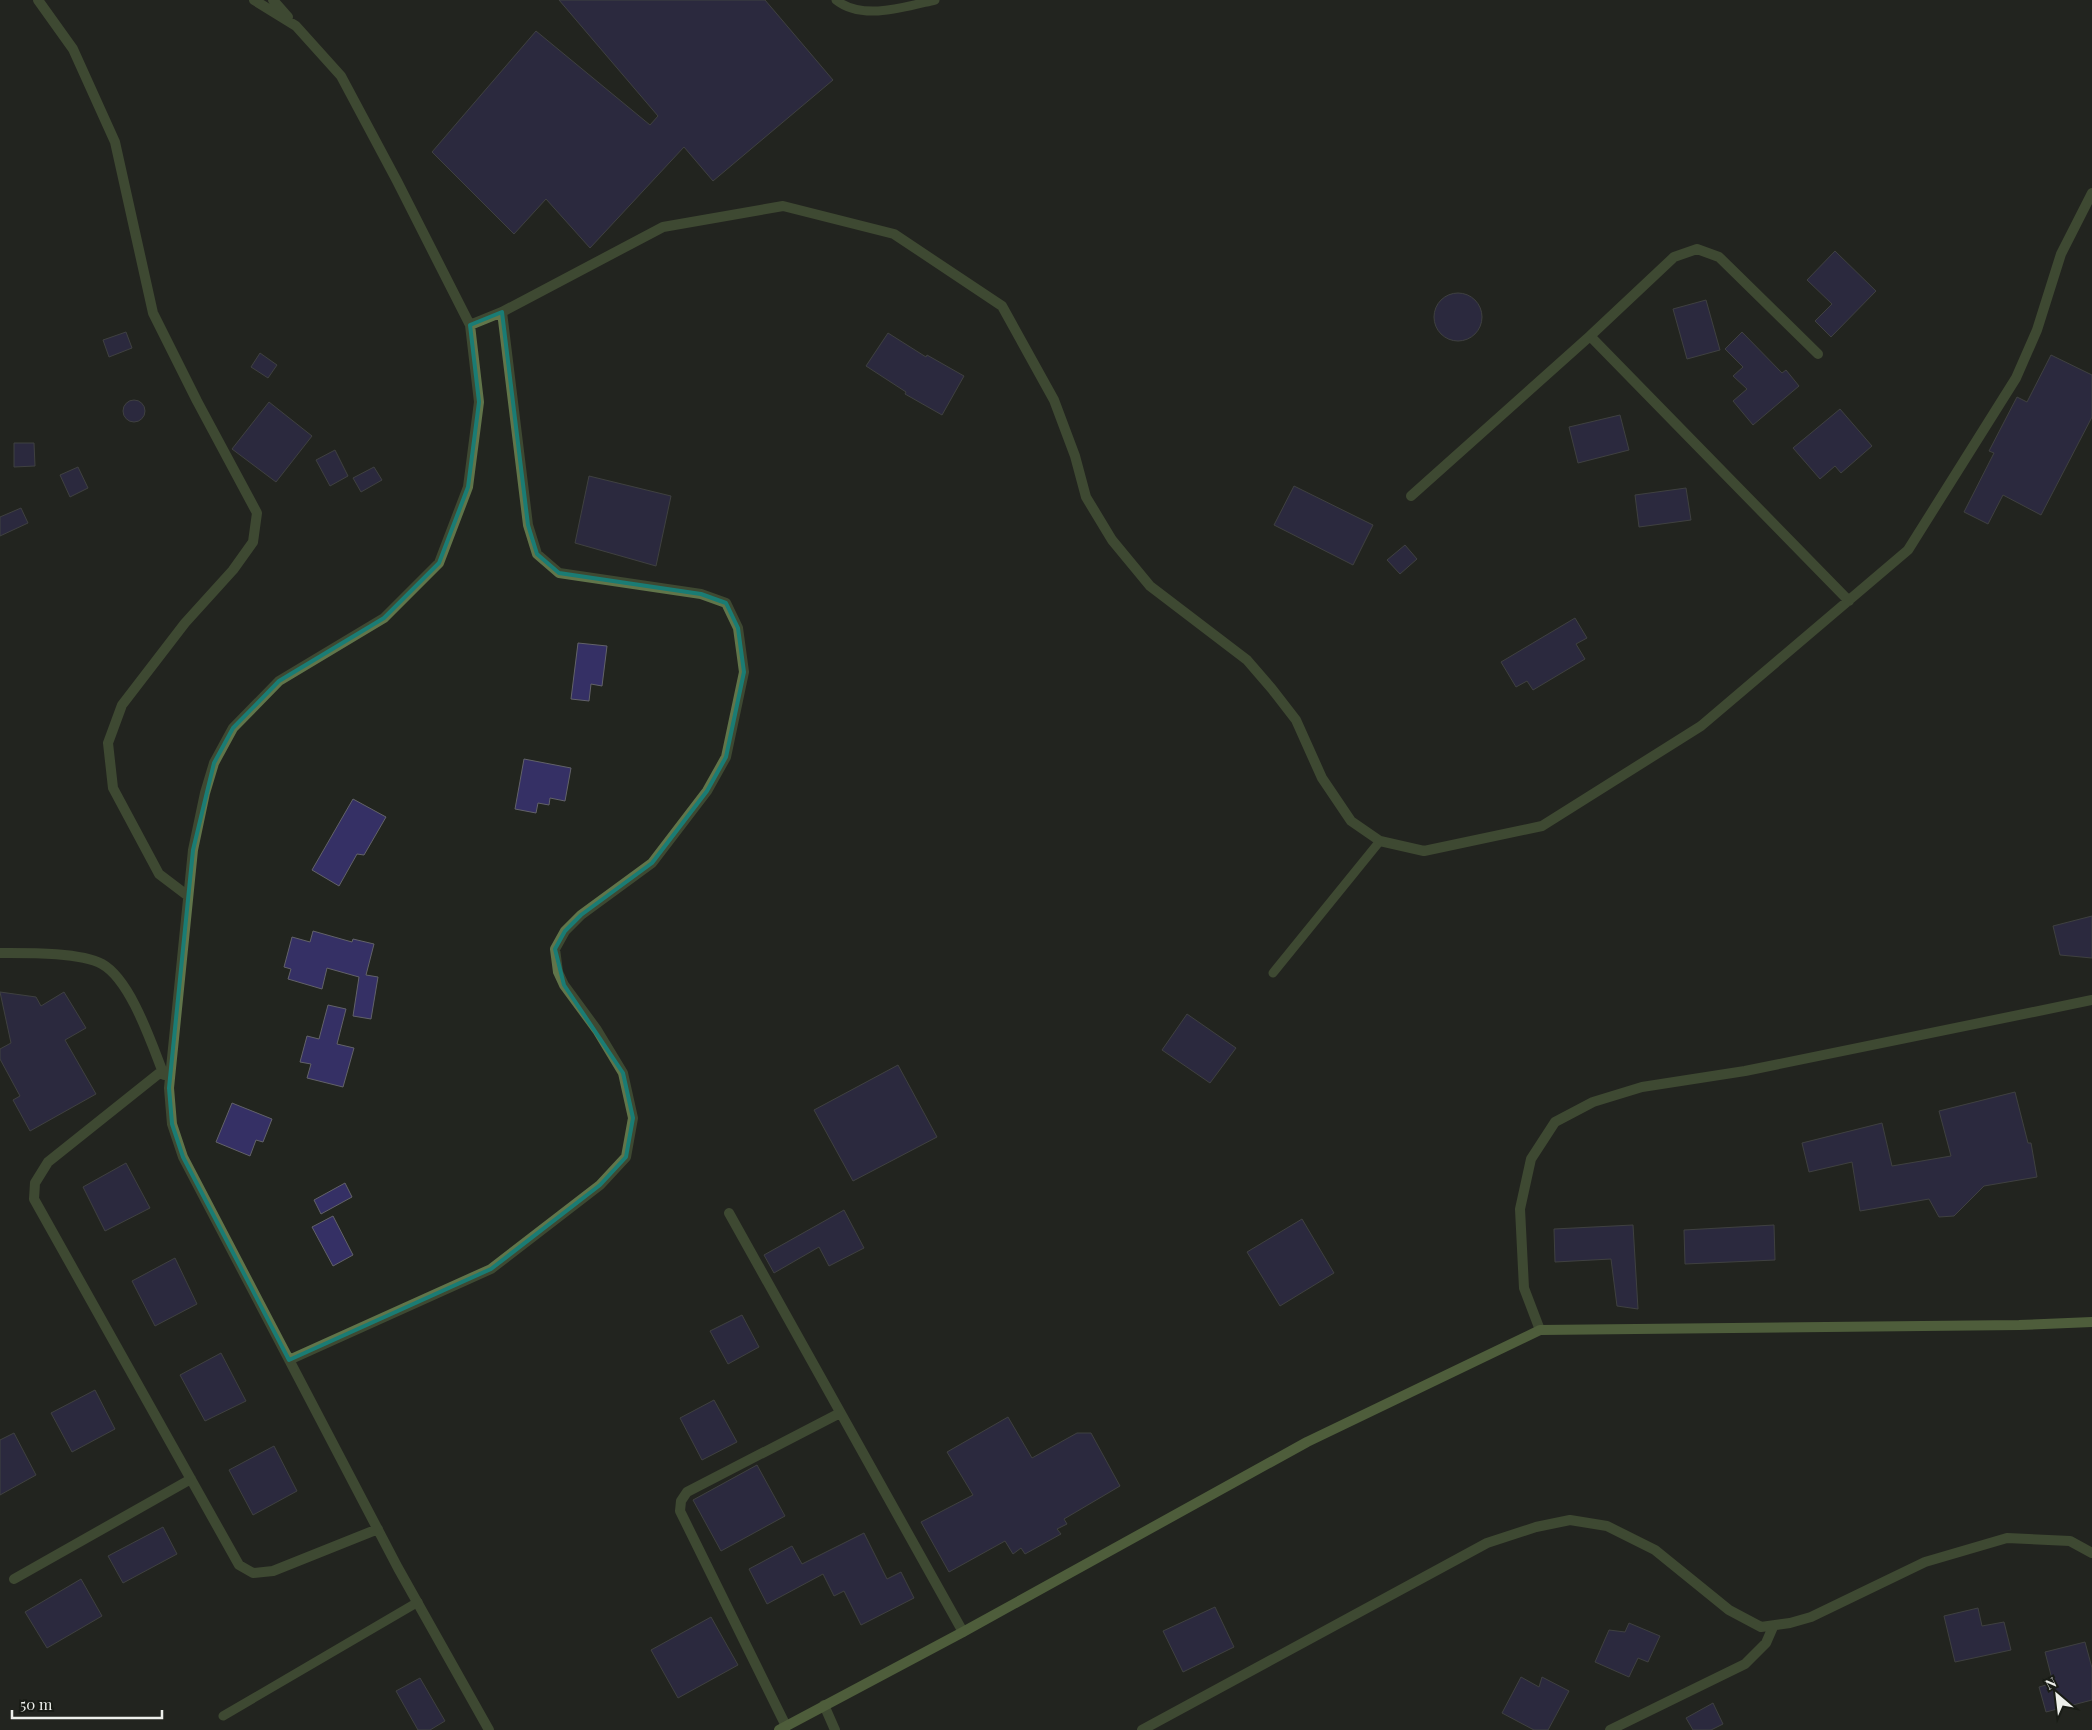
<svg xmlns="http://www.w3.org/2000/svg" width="2092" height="1730" font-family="'Playfair Display',serif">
  <rect width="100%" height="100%" fill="#22251f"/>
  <path fill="#353065" stroke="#626269" d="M 559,0 L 765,0 L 833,80 L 713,181 L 684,147 L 590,248 L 546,199 L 514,234 L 432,152 L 536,31 L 650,125 L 658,116 Z
    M 1835,251 L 1876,291 L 1831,337 L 1815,321 L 1832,304 L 1807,280 Z
    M1434 317a24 24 0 1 1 48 0a24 24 0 1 1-48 0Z
    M 1706,300 L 1720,350 L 1687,359 L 1673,309 Z
    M 126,332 L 132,348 L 109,357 L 103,340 Z
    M 1742,332 L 1782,373 L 1786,370 L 1799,386 L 1753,425 L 1733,401 L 1747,389 L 1733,376 L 1743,367 L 1725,349 Z
    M 888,333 L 926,357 L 927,355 L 964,376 L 942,415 L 905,394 L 906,392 L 866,366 Z
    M 260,353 L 277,365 L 268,378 L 251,367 Z
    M 2051,355 L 2092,375 L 2092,417 L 2041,515 L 2003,495 L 1988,524 L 1964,512 L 1994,453 L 1989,451 L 2017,397 L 2027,402 Z
    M123 411a11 11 0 1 1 22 0a11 11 0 1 1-22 0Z
    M 269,402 L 312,436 L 276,482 L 232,449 Z
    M 1840,409 L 1872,446 L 1841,473 L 1835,466 L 1820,479 L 1793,448 Z
    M 1620,415 L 1629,450 L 1578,463 L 1569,427 Z
    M 14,443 L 34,443 L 35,466 L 14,467 Z
    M 335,450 L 348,476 L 330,486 L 316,460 Z
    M 78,467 L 88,488 L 70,497 L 60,475 Z
    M 374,467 L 382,480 L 361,492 L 353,478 Z
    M 589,476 L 671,496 L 656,566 L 575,543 Z
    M 1294,486 L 1373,525 L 1353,565 L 1274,525 Z
    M 1686,488 L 1691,520 L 1639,527 L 1635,495 Z
    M 21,508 L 28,523 L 0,536 L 0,517 Z
    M 1405,545 L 1417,559 L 1400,574 L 1387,560 Z
    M 1575,618 L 1587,638 L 1576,644 L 1585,659 L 1533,690 L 1527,681 L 1516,687 L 1501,662 Z
    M 578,643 L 607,646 L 602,686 L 591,684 L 589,701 L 571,699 Z
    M 524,759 L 571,768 L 565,801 L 550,798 L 549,805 L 538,803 L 536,813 L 515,809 Z
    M 353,799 L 386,817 L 364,855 L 357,854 L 339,886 L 312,870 Z
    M 2092,916 L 2092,958 L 2060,955 L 2053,926 Z
    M 313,931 L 352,942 L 353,939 L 374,944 L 366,975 L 378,977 L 371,1019 L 353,1016 L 359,977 L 327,968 L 322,989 L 288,979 L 291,969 L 284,967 L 292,937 L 310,942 Z
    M 0,992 L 36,997 L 41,1006 L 64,992 L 86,1028 L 65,1040 L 96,1094 L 30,1131 L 13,1100 L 20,1096 L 0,1059 L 0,1049 L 11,1043 Z
    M 328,1005 L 346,1009 L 337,1044 L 354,1048 L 343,1087 L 307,1078 L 311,1064 L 300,1062 L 307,1036 L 319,1039 Z
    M 1187,1014 L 1236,1048 L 1210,1083 L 1162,1050 Z
    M 898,1065 L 937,1137 L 853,1181 L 814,1110 Z
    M 2015,1092 L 2028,1143 L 2031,1143 L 2037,1177 L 1984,1186 L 1954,1216 L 1939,1217 L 1929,1199 L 1860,1211 L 1852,1162 L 1809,1172 L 1802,1143 L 1882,1123 L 1892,1166 L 1951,1156 L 1939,1111 Z
    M 232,1103 L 272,1119 L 263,1142 L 256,1140 L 250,1156 L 216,1142 Z
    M 126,1163 L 150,1208 L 105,1231 L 83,1187 Z
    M 345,1183 L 352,1197 L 321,1214 L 314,1200 Z
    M 844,1210 L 864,1248 L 829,1266 L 819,1247 L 774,1273 L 764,1255 Z
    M 333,1216 L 353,1255 L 333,1266 L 312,1227 Z
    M 1302,1219 L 1334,1273 L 1280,1306 L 1247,1252 Z
    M 1633,1225 L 1638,1309 L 1617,1306 L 1611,1259 L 1555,1262 L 1554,1229 Z
    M 1774,1225 L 1775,1260 L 1685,1264 L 1684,1230 Z
    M 175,1258 L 197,1304 L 155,1326 L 132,1281 Z
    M 742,1315 L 759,1347 L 728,1364 L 710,1331 Z
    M 221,1353 L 246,1401 L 205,1421 L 180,1375 Z
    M 95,1390 L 115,1429 L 72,1452 L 51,1413 Z
    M 714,1400 L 737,1442 L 702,1460 L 680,1418 Z
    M 1008,1417 L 1032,1458 L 1077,1433 L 1091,1433 L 1120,1486 L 1064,1519 L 1067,1524 L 1057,1529 L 1061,1534 L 1025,1554 L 1021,1548 L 1013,1554 L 1005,1541 L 949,1572 L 921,1522 L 973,1495 L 947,1452 Z
    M 14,1433 L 36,1475 L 0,1495 L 0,1440 Z
    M 274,1446 L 297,1491 L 253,1515 L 229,1470 Z
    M 757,1465 L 785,1516 L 721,1551 L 693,1500 Z
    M 163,1527 L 177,1554 L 123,1583 L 108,1556 Z
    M 864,1533 L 887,1579 L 901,1572 L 914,1598 L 861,1625 L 844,1591 L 834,1596 L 823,1574 L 767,1604 L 749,1569 L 792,1546 L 802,1564 Z
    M 81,1579 L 102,1616 L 47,1648 L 25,1612 Z
    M 1215,1607 L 1234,1647 L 1183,1672 L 1163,1631 Z
    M 1978,1608 L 1982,1626 L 2004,1622 L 2011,1650 L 1955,1662 L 1944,1616 Z
    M 711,1617 L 738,1665 L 678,1698 L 651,1650 Z
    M 1629,1623 L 1660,1636 L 1648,1662 L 1638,1658 L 1629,1677 L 1595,1662 L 1609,1630 L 1625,1632 Z
    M 2085,1642 L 2092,1668 L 2092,1700 L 2046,1712 L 2039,1687 L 2053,1683 L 2045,1652 Z
    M 1521,1677 L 1539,1687 L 1542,1677 L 1569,1691 L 1548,1730 L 1534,1730 L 1502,1713 Z
    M 420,1678 L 445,1721 L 430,1730 L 418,1730 L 396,1691 Z
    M 1713,1703 L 1723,1724 L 1711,1730 L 1693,1730 L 1686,1718 Z"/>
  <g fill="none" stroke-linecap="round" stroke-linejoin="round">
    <path stroke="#61754a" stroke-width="9" d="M 836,0 C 862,21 905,7 935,0
      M 1273,973 L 1380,841
      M 223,1716 L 418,1602"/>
    <path stroke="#61754a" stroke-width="10" d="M 38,0 L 73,49 L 115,142 L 153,313 L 197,401 L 257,513 L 253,542 L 233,570 L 185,623 L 122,705 L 108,743 L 113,788 L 159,874 L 188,896
      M 254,0 L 296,26 L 341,76 L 397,181 L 470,325 L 479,402 L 468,487 L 439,563 L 384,618 L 279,681 L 233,728 L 214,763 L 205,793 L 193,850 L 169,1088 L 172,1124 L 183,1157 L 398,1568 L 489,1730
      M 273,0 L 288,17
      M 470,325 L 502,312 L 663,227 L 783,206 L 894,234 L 1002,306 L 1054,400 L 1075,456 L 1086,497 L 1112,540 L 1150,586 L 1247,660 L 1272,689 L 1296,720 L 1322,778 L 1351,821 L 1380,841 L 1424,851 L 1542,826 L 1701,726 L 1908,550 L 2016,378 L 2037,330 L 2061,254 L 2092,193
      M 1818,354 L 1719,257 L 1697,249 L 1674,257 L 1590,336 L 1849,601
      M 1411,496 L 1590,336
      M 0,953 C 26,953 80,952 102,964 C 131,980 152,1045 164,1075
      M 162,1071 L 48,1162 L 35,1183 L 34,1199 L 239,1565 L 253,1573 L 273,1571 L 378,1529
      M 729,1213 L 963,1632
      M 1540,1330 L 1524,1288 L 1520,1209 L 1531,1159 L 1555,1122 L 1593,1102 L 1642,1087 L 1745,1071 L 2092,1000
      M 289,1360 L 491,1269 L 600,1185 L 626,1157 L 633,1118 L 623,1073 L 597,1030 L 564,985 L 558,972 L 555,949 L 565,931 L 581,915 L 652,863 L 707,791 L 726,757 L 744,672 L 738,628 L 726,603 L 701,594 L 559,573 L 537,554 L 528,525 L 502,312
      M 14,1579 L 191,1479
      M 824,1705 L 835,1730
      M 786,1726 L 680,1511 L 681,1501 L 687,1492 L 840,1413
      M 1142,1730 L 1487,1543 L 1536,1527 L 1570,1520 L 1607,1526 L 1655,1550 L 1729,1610 L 1761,1627 L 1790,1623 L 1811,1617 L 1925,1562 L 2007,1538 L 2070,1541 L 2092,1553
      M 1610,1730 L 1745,1664 L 1766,1643 L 1773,1627"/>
    <path stroke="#83a35d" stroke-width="10" d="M 779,1730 L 963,1632 L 1307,1442 L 1540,1330 L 2019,1325 L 2092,1322"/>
  </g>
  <path d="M0 0H2092V1730H0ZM 502,312 L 528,525 L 537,554 L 559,573 L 701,594 L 726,603 L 738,628 L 744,672 L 726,757 L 707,791 L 652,863 L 581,915 L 565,931 L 555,949 L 564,985 L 623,1073 L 633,1118 L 626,1157 L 600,1185 L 491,1269 L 289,1360 L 183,1157 L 172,1124 L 169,1088 L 193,850 L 214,763 L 233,728 L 279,681 L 384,618 L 439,563 L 468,487 L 479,402 L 470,325 Z" fill="#22251f" fill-opacity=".55" fill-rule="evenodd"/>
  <path fill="none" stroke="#1a7c74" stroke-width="4" stroke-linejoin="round" d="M 502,312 L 528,525 L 537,554 L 559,573 L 701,594 L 726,603 L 738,628 L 744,672 L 726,757 L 707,791 L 652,863 L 581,915 L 565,931 L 555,949 L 564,985 L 623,1073 L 633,1118 L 626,1157 L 600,1185 L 491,1269 L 289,1360 L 183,1157 L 172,1124 L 169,1088 L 193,850 L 214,763 L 233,728 L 279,681 L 384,618 L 439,563 L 468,487 L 479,402 L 470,325 Z"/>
  <g transform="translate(2057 1695) rotate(332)" stroke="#191c16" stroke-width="4" paint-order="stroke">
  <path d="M0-4L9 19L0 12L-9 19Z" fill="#edefeb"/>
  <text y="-8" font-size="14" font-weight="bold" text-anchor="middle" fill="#edefeb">N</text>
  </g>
  <path d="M12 1710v8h150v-8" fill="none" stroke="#edefeb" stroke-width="2.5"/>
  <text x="20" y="1710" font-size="15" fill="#edefeb" stroke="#191c16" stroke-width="4" paint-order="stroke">50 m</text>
</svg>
